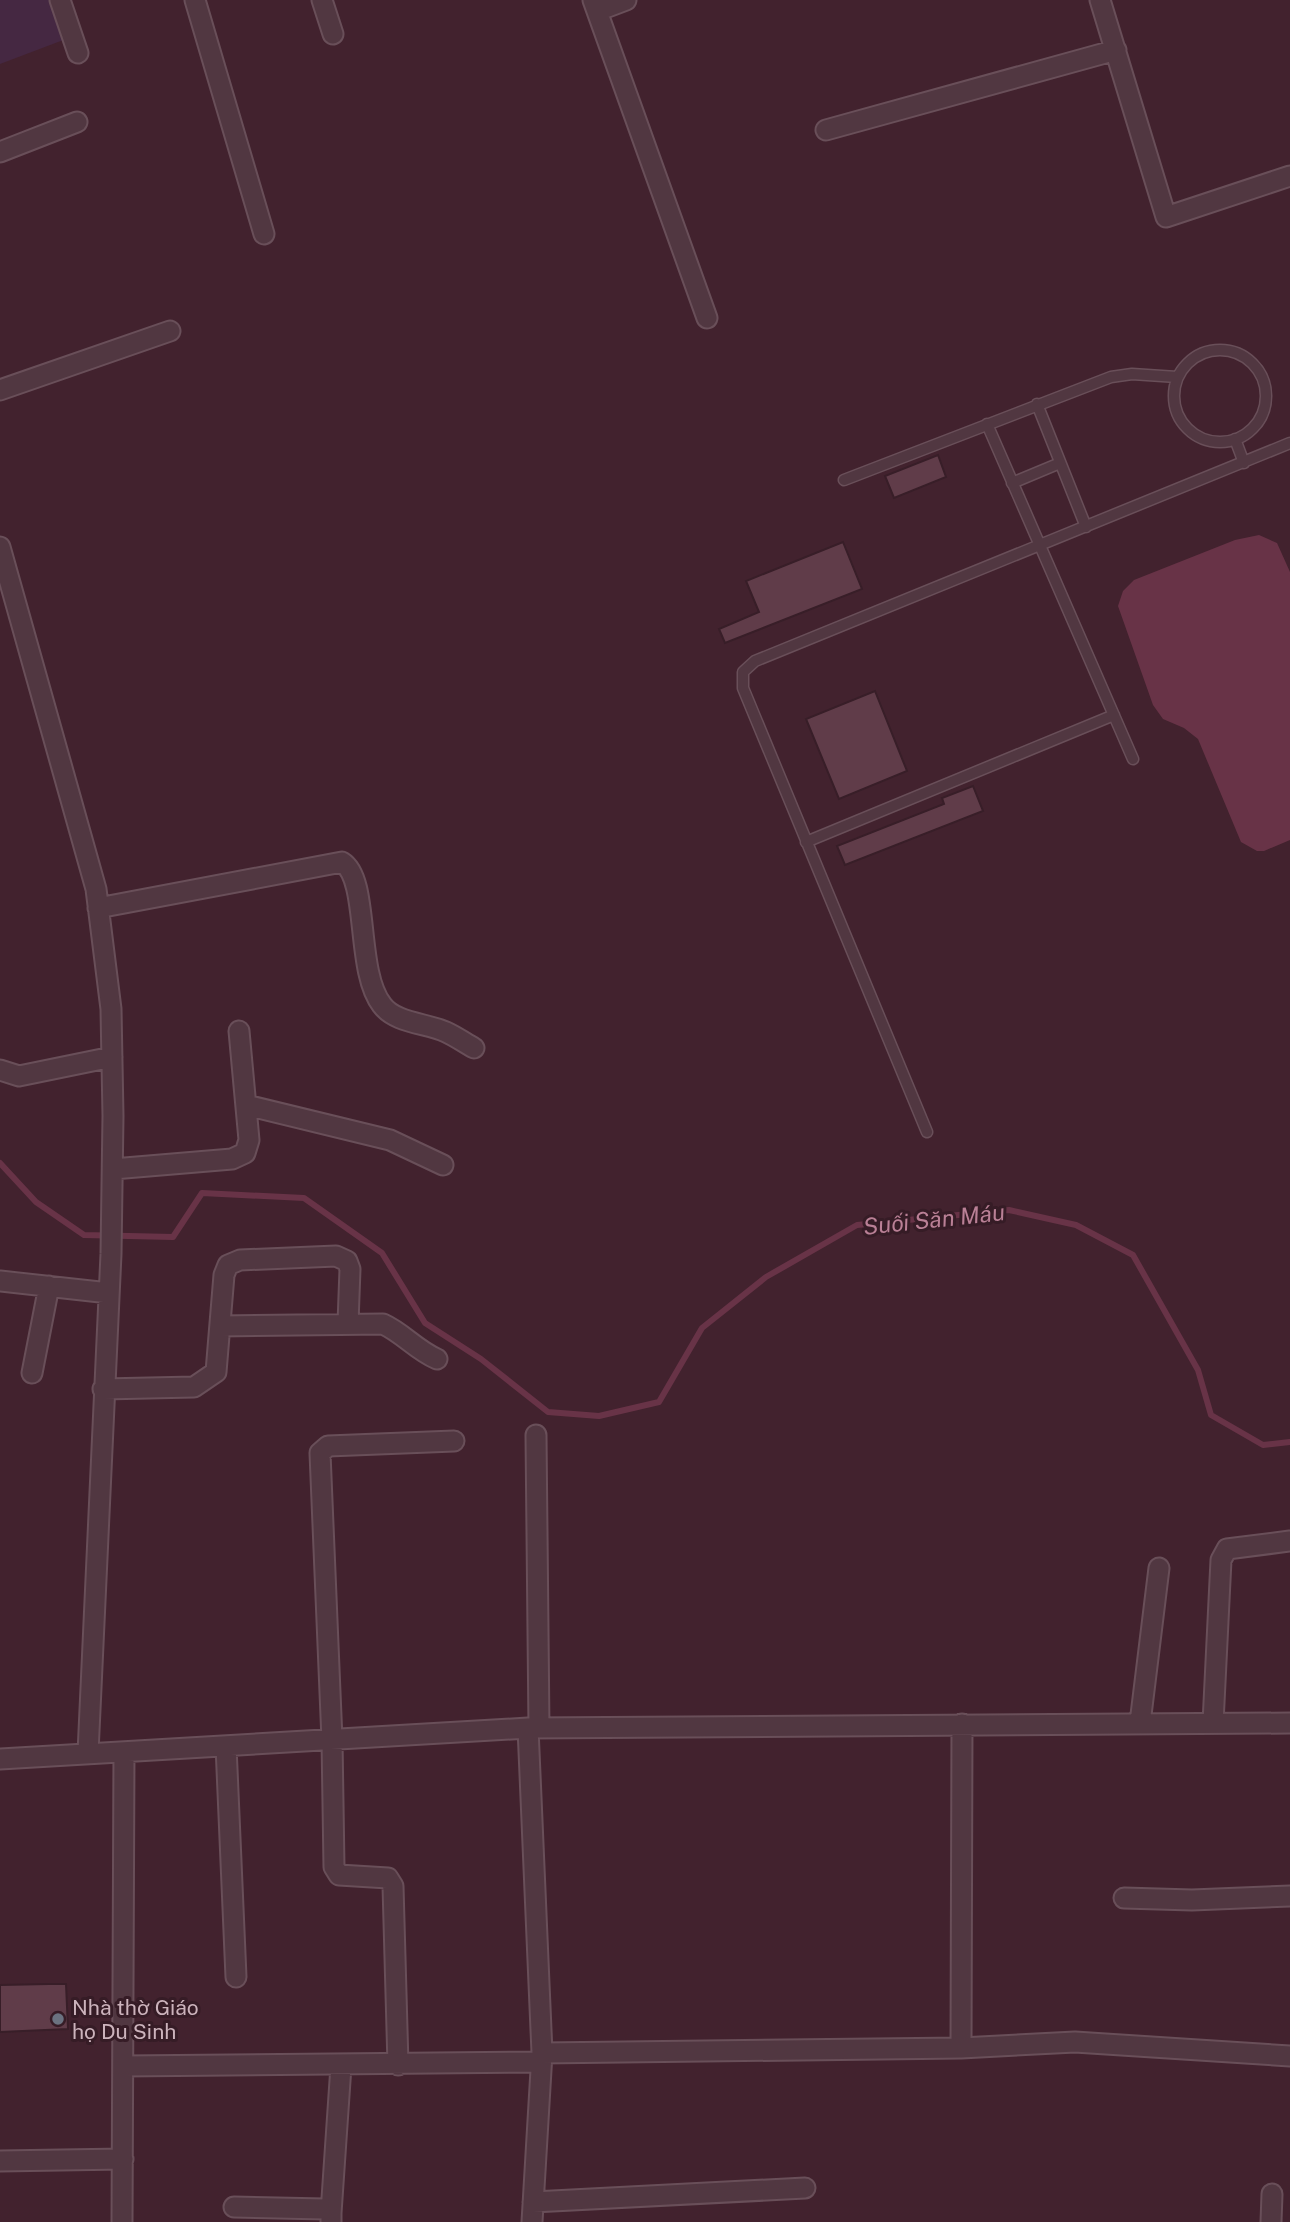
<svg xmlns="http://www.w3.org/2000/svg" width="1290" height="2222" font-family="'Public Sans',sans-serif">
  <rect width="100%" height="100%" fill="#42222e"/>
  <path fill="#452842" d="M 0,0 L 53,0 L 66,39 L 0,64 Z"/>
  <path fill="#683347" d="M 1259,535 L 1277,543 L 1290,572 L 1290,840 L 1264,851 L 1257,851 L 1241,842 L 1198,739 L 1184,728 L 1163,719 L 1153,705 L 1118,606 L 1123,591 L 1134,580 L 1235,540 Z"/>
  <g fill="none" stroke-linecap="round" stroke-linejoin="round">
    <path stroke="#683347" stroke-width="6" d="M 0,1163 L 36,1202 L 84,1235 L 173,1237 L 202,1193 L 304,1198 L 382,1253 L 425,1323 L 481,1359 L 548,1412 L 599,1416 L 659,1402 L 702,1328 L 766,1277 L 857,1225 L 1009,1210 L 1076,1225 L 1133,1255 L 1198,1370 L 1211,1415 L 1263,1445 L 1290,1442"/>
  </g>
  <path fill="#603c49" stroke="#381e28" stroke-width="2" d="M 938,455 L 946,477 L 894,498 L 885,476 Z
    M 843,542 L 862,589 L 725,643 L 719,629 L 759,612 L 746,581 Z
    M 875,691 L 907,771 L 839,799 L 806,719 Z
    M 973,786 L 983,811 L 845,865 L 837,846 L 944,804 L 942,798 Z
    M 49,1984 L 66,1984 L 68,2029 L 0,2032 L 0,1985 Z"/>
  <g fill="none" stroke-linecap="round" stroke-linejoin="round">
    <g stroke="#694f59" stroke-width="13">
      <path id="service" d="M1174 396a46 46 0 1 1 92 0a46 46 0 1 1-92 0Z
        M 1037,404 L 1086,527
        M 987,424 L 1133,759
        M 1235,439 L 1244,463
        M 844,480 L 1111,377 L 1132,374 L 1177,377
        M 1012,483 L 1060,463
        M 806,842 L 1114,715
        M 927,1132 L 743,688 L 743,672 L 755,661 L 1290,443"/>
    </g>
    <g stroke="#694f59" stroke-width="23">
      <path id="minor" d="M 60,0 L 78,53
        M 195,0 L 264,234
        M 322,0 L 333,34
        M 593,0 L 707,318
        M 1100,0 L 1166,217 L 1290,176
        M 597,11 L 626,0
        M 826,130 L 1116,50
        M 0,152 L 77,122
        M 0,390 L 170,331
        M 0,547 L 96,889 L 111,1009 L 113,1116 L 111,1254 L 88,1753
        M 98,908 L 342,862 C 370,879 355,971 382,1005 C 395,1023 426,1023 446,1032 C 455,1036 465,1043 474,1048
        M 0,1070 L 19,1076 L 112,1057
        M 246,1105 L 390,1140 L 443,1165
        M 113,1169 L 232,1159 L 245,1153 L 249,1140 L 239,1031
        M 0,1281 L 109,1293
        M 220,1326 L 383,1324 C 403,1333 416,1350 437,1359
        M 32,1373 L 49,1286
        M 103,1389 L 194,1387 L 216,1372 L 224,1275 L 228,1265 L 240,1260 L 336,1256 L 347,1261 L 350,1269 L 348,1323
        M 536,1435 L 539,1728
        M 1140,1723 L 1159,1568
        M 1213,1723 L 1221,1560 L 1227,1549 L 1290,1541
        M 528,1728 L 542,2053 L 532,2222
        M 226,1746 L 236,1977
        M 0,1759 L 528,1728 L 1290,1723
        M 1124,1898 L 1192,1900 L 1290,1896
        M 961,2048 L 962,1724
        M 542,2053 L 961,2048 L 1075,2042 L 1290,2056
        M 398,2065 L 393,1886 L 388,1878 L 339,1875 L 334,1867 L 332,1740 L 320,1453 L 328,1446 L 454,1441
        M 124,2066 L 541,2062
        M 0,2161 L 123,2159
        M 533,2202 L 805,2188
        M 234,2207 L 325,2209 L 331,2213 L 331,2222
        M 331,2213 L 341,2066
        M 122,2222 L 124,1752
        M 1271,2222 L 1272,2194"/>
    </g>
    <use href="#service" stroke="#513741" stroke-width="10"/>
    <use href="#minor" stroke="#513741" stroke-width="19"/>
  </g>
  <circle fill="#6b7280" stroke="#361c26" stroke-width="2.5" cx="58" cy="2019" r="7"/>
  <g text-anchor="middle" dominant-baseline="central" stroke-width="6" stroke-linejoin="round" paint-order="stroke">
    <g font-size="21" fill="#ccb3bc" stroke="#361c26" text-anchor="start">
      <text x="72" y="2007">Nhà thờ Giáo<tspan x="72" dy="24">họ Du Sinh</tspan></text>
    </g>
    <g font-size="23" font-style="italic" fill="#ba8096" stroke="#361c26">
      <text transform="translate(934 1219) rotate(-6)">Suối Săn Máu</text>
    </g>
  </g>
</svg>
